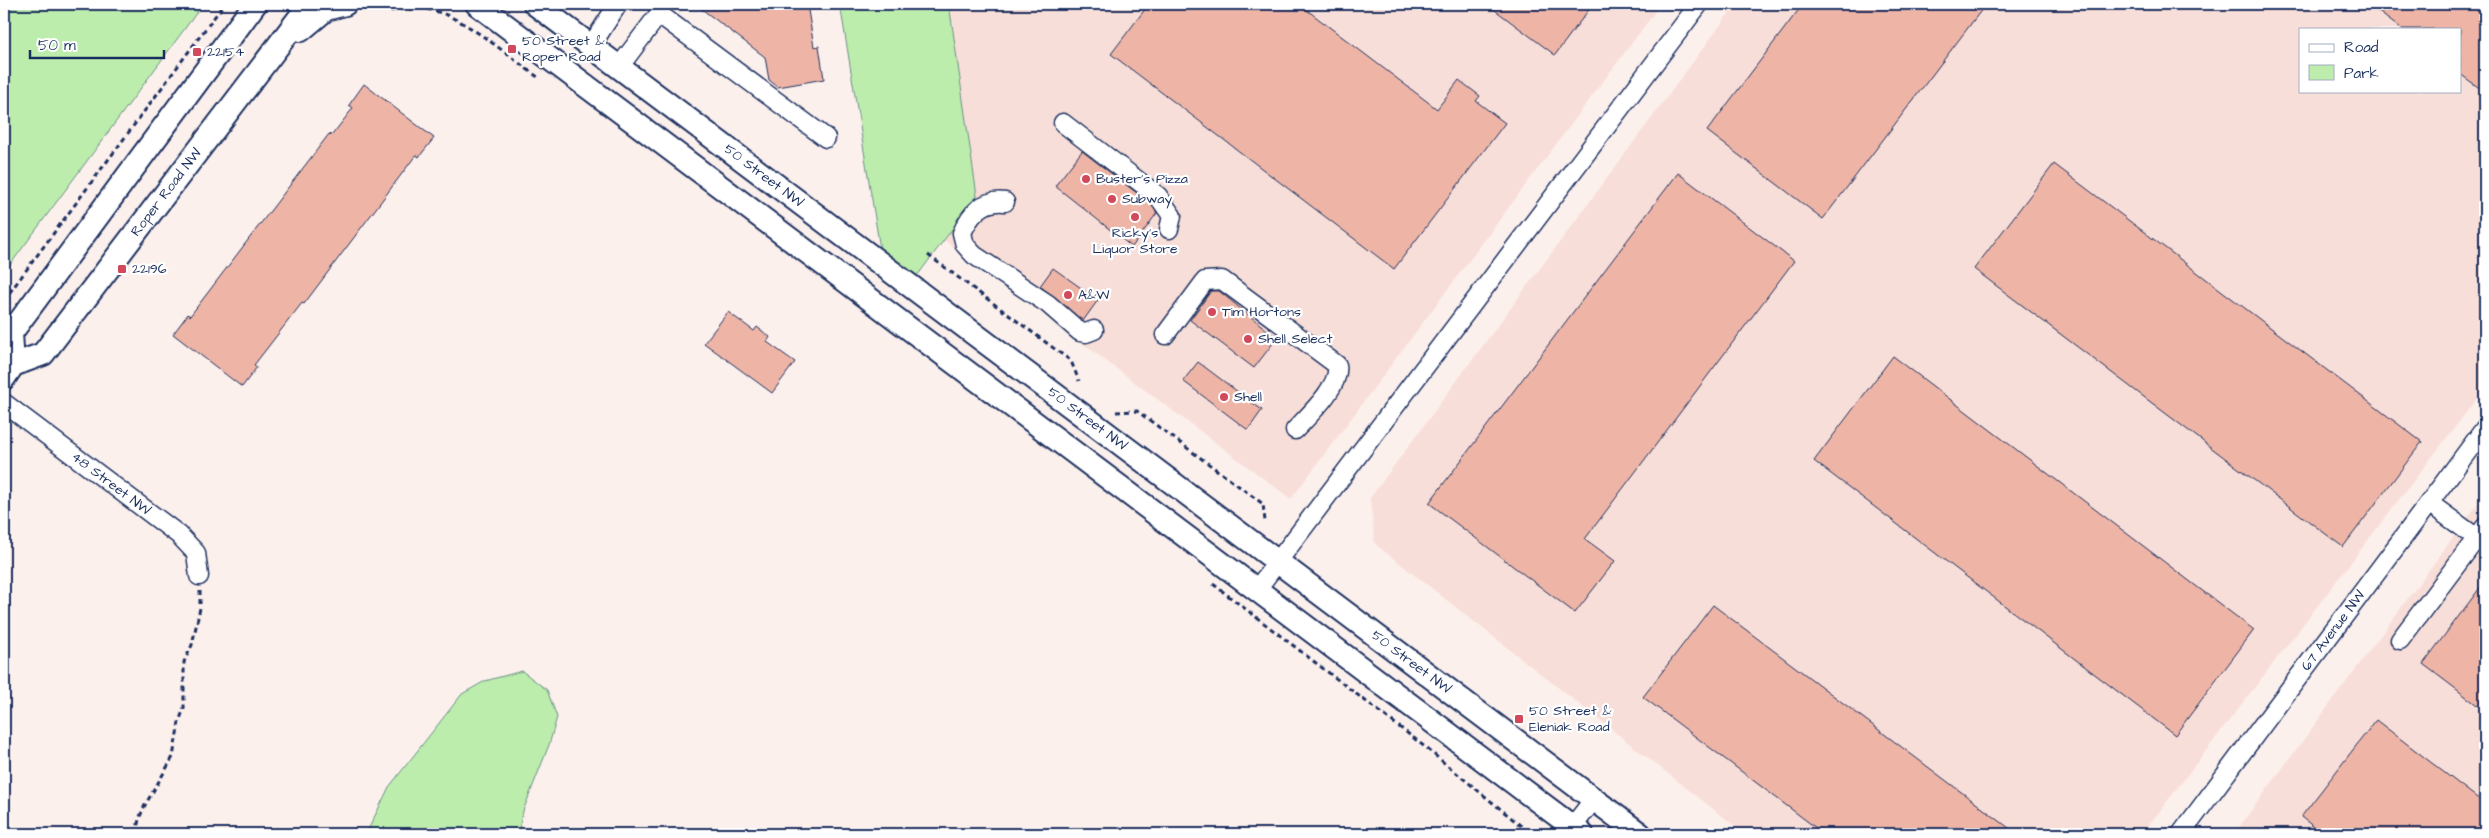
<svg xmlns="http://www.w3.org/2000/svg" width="2489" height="838" font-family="'Architects Daughter',sans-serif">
  <rect width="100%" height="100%" fill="#fcf0ed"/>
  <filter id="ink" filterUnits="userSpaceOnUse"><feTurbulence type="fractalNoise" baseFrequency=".02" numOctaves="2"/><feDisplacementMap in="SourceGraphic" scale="10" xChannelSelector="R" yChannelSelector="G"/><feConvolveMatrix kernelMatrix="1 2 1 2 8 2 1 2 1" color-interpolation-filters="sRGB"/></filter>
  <g filter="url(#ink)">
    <path fill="#f8ded8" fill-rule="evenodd" d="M 949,4 L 1661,4 L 1291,499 L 944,240 L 977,196 Z
      M 1736,4 L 2485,4 L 2485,388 L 2142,834 L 1745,834 L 1375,544 L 1370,498 ZM 2300,29 L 2460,29 L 2460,91 L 2300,91 Z
      M 2485,494 L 2485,834 L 2234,834 Z"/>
    <path fill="#bcedad" stroke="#6c8e86" d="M 4,4 L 203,4 L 4,273 Z
      M 840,4 L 949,4 L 977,196 L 917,276 L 880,249 Z
      M 522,671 L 547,690 L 557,717 L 549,745 L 523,811 L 518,834 L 369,834 L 368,830 L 389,787 L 462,694 L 485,681 Z"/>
    <path fill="#eeb5a7" stroke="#1b2f5e" d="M 695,4 L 807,4 L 814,47 L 819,46 L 824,79 L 778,87 L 769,80 L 765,57 Z
      M 1149,4 L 1299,4 L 1437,109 L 1459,80 L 1480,96 L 1476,101 L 1505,123 L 1394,269 L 1111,54 Z
      M 1487,4 L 1593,4 L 1555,55 Z
      M 1803,4 L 1986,4 L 1823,219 L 1707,131 Z
      M 2368,4 L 2485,4 L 2485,92 L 2460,74 L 2460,29 L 2401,29 Z
      M 364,84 L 434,138 L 419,157 L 416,155 L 304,304 L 302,303 L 254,365 L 257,367 L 242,387 L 173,334 L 188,314 L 190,316 L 329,134 L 332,135 L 353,108 L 349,105 Z
      M 1082,151 L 1150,203 L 1157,213 L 1132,247 L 1055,186 Z
      M 2054,164 L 2422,442 L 2343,547 L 1974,269 Z
      M 1678,173 L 1794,261 L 1585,539 L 1615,561 L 1575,613 L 1429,503 Z
      M 1053,268 L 1098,300 L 1083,321 L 1040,286 Z
      M 1211,291 L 1219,291 L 1277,338 L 1254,368 L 1190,320 Z
      M 728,312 L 754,331 L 757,327 L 770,337 L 767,342 L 795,362 L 772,393 L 704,343 Z
      M 1893,356 L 2254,630 L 2175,735 L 1814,461 Z
      M 1198,362 L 1262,410 L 1248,430 L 1183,381 Z
      M 2485,581 L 2485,711 L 2423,664 Z
      M 1713,605 L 2017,834 L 1824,834 L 1643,697 Z
      M 2376,720 L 2485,804 L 2485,834 L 2323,834 L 2301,817 Z"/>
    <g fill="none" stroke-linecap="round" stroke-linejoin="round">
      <g stroke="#1b2f5e" stroke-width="21">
        <g id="minor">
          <path d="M 591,46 L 618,4"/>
          <path d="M 619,67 L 659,14 L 826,138"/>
          <path d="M 1063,123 L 1158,196 L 1172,216 L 1169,229"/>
          <path d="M 1005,202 C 983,199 970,214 962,233 L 965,245 L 974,255 L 1048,304 L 1080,332 L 1086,333 L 1094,330"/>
          <path d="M 1165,335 L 1205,281 L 1222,280 L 1337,365 C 1341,386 1309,415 1295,430"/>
          <path id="s1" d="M 4,403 L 179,535 L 196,553 L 199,576"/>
          <path d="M 2429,503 L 2477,538"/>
          <path d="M 1257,589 L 1699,4"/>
          <path d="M 2400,640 L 2485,527"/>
          <path d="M 1567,834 L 1594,799"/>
          <path id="s2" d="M 2181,834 L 2485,428"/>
        </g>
      </g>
      <g stroke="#1b2f5e" stroke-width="26">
        <g id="major">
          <path d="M 477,4 L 1582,834"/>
          <path id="s3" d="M 535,4 L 1640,834"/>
          <path d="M 301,30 L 326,9 L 345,4"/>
          <path d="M 13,365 L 11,333 L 255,4"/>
          <path id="s4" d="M 4,378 L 13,365 L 43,354 L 310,4"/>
        </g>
      </g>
      <path stroke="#1b2f5e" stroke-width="3" stroke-dasharray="5 4" stroke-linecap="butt" d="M 387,4 L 389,11 C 403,9 417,7 431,10 C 465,17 509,57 538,77
        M 928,255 L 1071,361 L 1079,381
        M 4,300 L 224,4
        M 1116,412 L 1137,411 L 1263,504 L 1265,521
        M 1213,584 L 1415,739 L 1531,834
        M 136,834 L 139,819 L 144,807 L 173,757 L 179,722 L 184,708 L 184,662 L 192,645 L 200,608 L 200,591"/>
      <use href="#minor" stroke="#fff" stroke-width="18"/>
      <use href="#major" stroke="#fff" stroke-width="22"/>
    </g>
  </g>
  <g fill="#d1495b" stroke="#fff" stroke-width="2">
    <rect x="507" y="44" width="10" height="10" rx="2.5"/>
    <rect x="192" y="47" width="10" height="10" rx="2.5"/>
    <circle cx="1086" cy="179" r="5"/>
    <circle cx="1112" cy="199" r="5"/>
    <circle cx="1135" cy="217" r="5"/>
    <rect x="117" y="264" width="10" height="10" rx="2.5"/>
    <circle cx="1068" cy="295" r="5"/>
    <circle cx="1212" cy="312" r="5"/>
    <circle cx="1248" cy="339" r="5"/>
    <circle cx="1224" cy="397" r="5"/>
    <rect x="1514" y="714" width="10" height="10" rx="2.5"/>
  </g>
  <g text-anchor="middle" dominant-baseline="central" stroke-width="4.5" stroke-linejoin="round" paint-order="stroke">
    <g font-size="14" fill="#1b2f5e" stroke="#fff" text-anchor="start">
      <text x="522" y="41">50 Street &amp;<tspan x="522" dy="16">Roper Road</tspan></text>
      <text x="207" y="52">22154</text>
      <text x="1096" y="179">Buster's Pizza</text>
      <text x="1122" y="199">Subway</text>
      <text x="1135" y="233" text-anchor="middle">Ricky's<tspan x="1135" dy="16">Liquor Store</tspan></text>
      <text x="132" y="269">22196</text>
      <text x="1078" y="295">A&amp;W</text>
      <text x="1222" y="312">Tim Hortons</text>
      <text x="1258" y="339">Shell Select</text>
      <text x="1234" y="397">Shell</text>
      <text x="1529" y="711">50 Street &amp;<tspan x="1529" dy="16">Eleniak Road</tspan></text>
    </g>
    <g font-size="14" fill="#1b2f5e" stroke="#fff">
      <text stroke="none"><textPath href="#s3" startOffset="286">50 Street NW</textPath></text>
      <text stroke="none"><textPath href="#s4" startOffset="251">Roper Road NW</textPath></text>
      <text stroke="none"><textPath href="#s3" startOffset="691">50 Street NW</textPath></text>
      <text stroke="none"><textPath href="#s1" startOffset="134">48 Street NW</textPath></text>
      <text stroke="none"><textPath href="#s2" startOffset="254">67 Avenue NW</textPath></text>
      <text stroke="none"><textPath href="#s3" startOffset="1096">50 Street NW</textPath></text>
    </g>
  </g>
  <rect width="2489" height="838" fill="none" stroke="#fff" stroke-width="20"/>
  <rect x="10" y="10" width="2469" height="818" fill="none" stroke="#1b2f5e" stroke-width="2" filter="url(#ink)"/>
  <rect x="2299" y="28" width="162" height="65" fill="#ffffff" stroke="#a4acbf"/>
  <rect x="2309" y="44" width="25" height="8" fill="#ffffff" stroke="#a4acbf"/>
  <text x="2344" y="52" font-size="15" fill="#1b2f5e">Road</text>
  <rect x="2309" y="65" width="25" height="15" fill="#bcedad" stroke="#a4acbf"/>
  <text x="2344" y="78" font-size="15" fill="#1b2f5e">Park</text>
  <path d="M30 50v8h134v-8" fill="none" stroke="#1b2f5e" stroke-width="2.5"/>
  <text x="38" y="50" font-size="15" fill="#1b2f5e" stroke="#ffffff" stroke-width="4" paint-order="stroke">50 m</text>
</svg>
